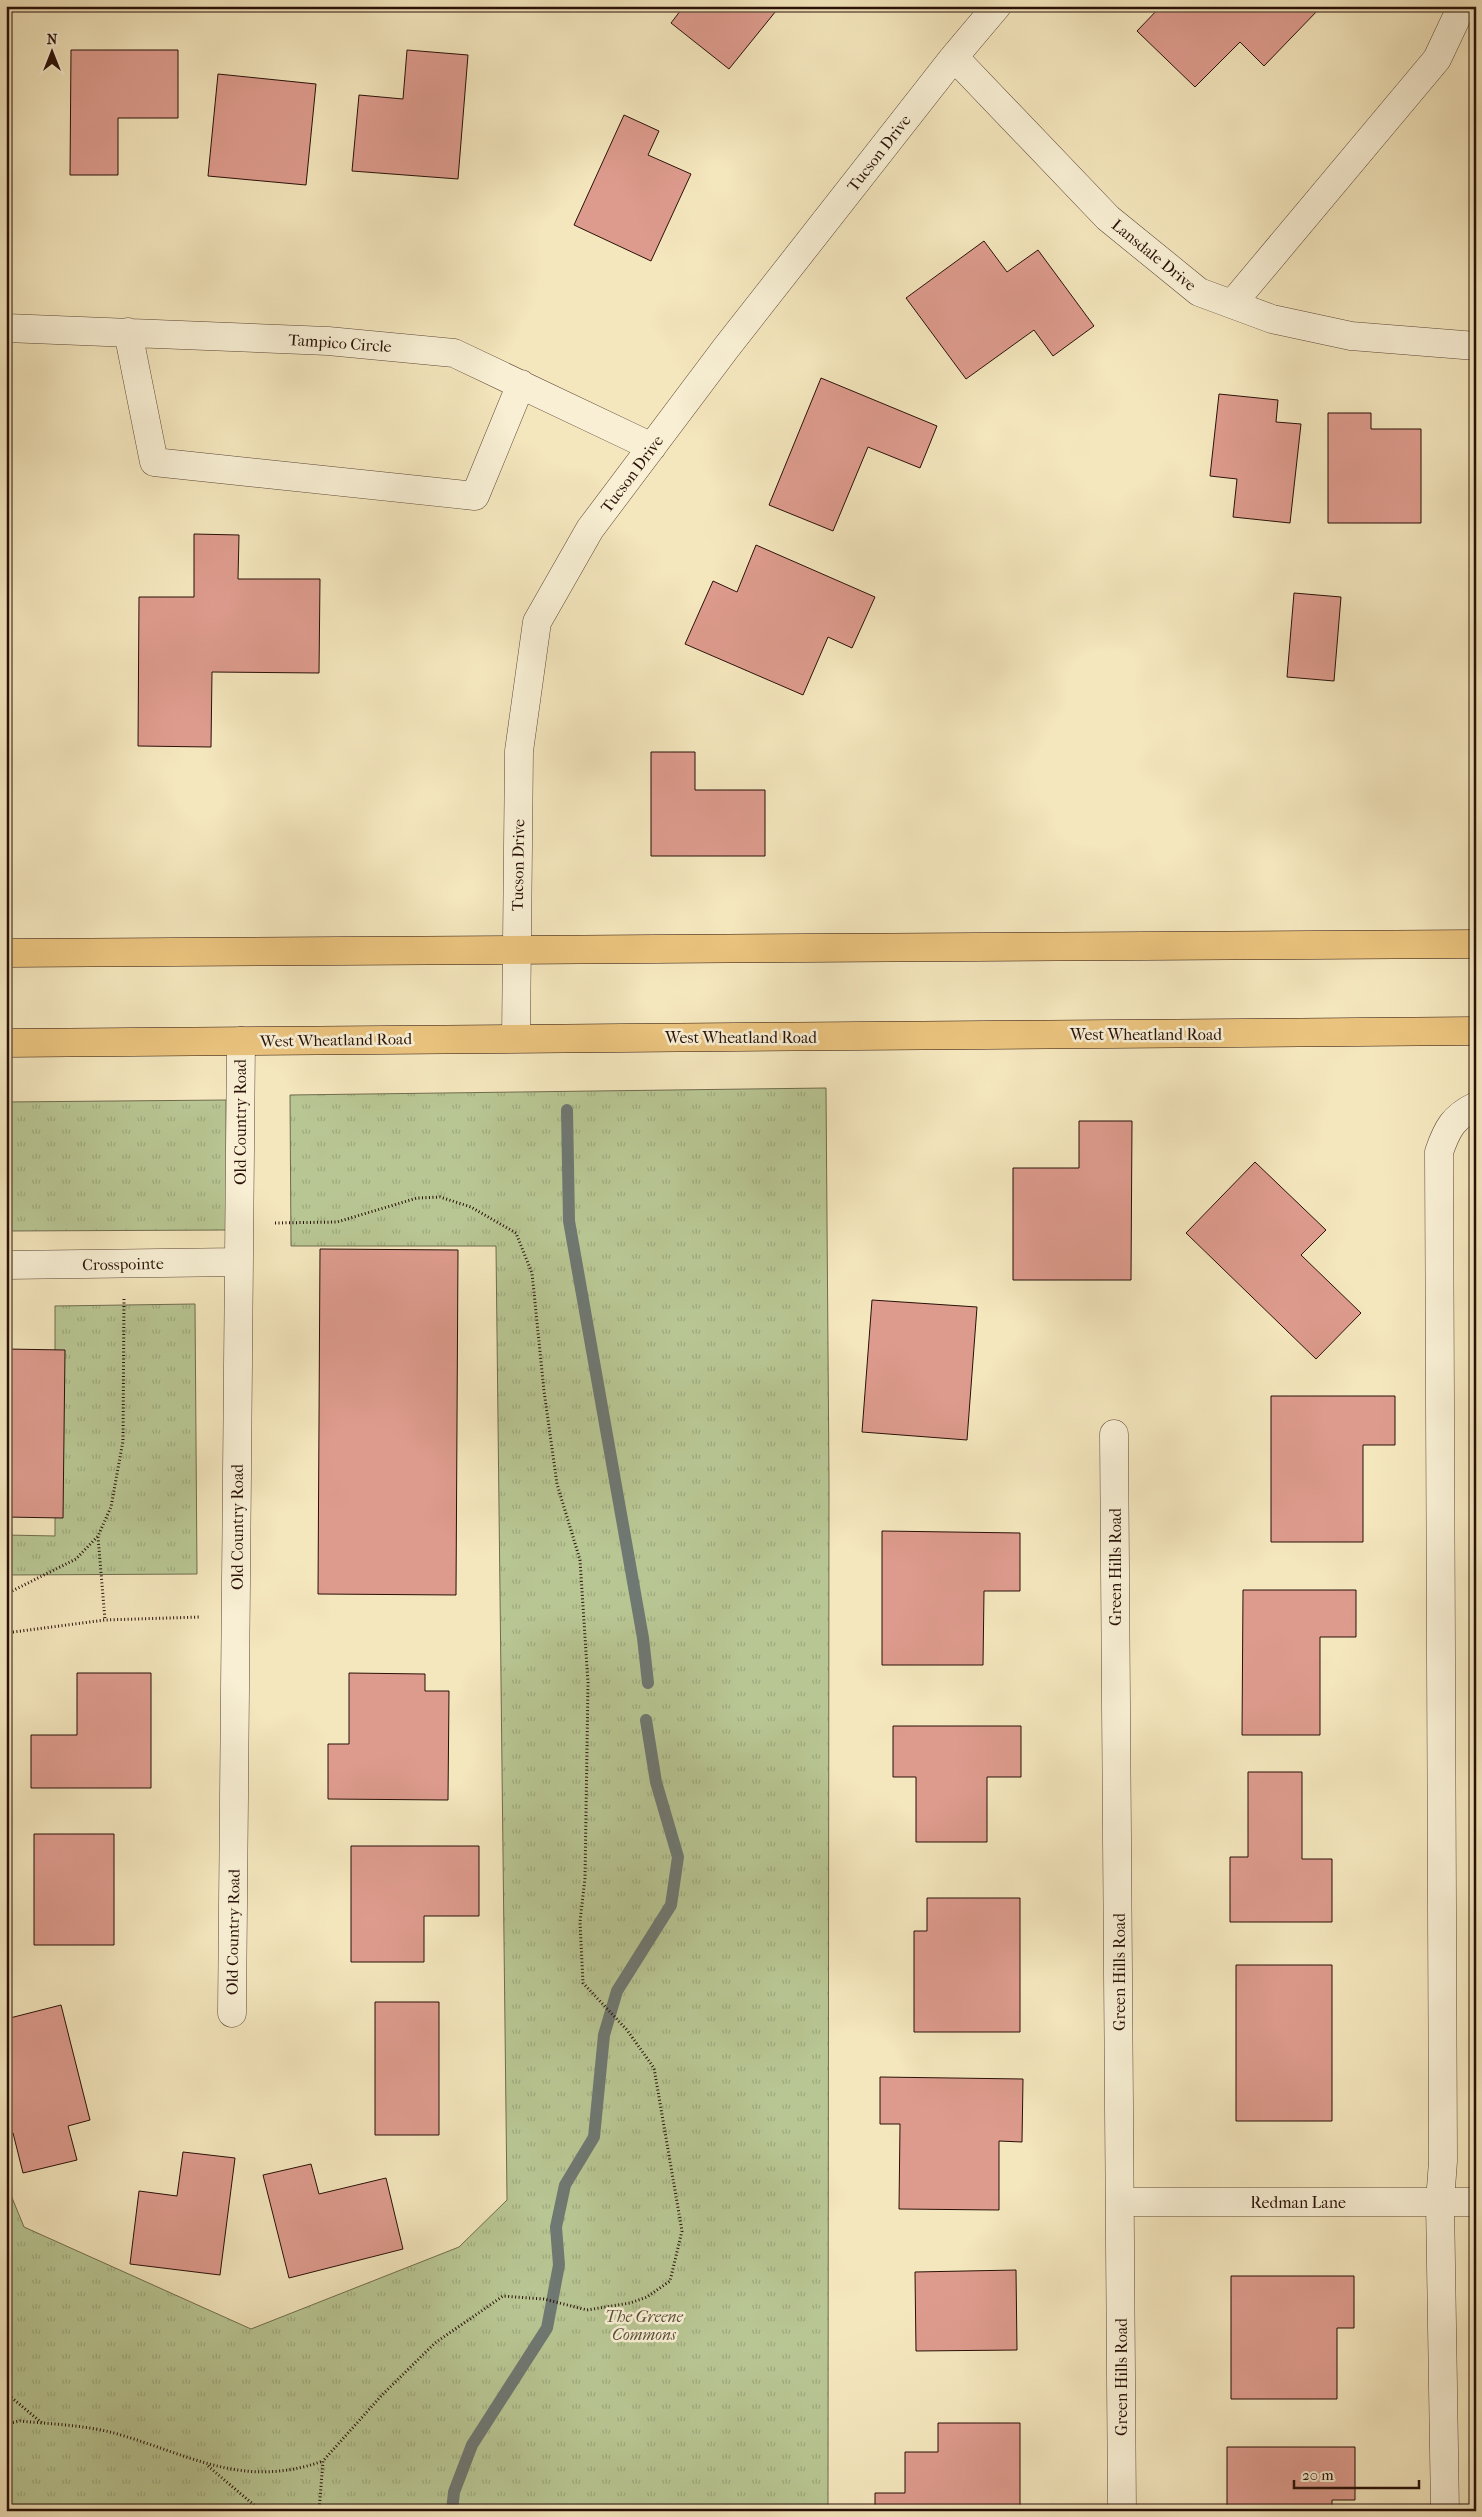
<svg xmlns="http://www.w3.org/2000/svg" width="1482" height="2517" font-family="'IM FELL French Canon',serif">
  <defs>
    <pattern id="grass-tufts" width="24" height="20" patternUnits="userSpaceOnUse" patternTransform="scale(1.25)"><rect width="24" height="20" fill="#b8c693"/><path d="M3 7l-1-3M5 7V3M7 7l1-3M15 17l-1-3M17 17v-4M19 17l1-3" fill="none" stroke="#9ea97d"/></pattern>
  </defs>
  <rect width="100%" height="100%" fill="#f4e6bd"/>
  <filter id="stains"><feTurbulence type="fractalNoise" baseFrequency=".004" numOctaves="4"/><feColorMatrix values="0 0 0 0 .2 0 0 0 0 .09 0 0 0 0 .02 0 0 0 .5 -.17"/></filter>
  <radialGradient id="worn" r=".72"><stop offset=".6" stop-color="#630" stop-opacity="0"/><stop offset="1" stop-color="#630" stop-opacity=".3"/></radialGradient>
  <path fill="url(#grass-tufts)" stroke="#706c4e" d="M 826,1088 L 829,1481 L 828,2511 L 6,2511 L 6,2183 L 24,2227 L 251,2329 L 459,2247 L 507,2200 L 496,1246 L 291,1246 L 290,1095 Z
    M 226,1100 L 227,1230 L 6,1231 L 6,1102 Z
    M 195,1304 L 197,1574 L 6,1575 L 6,1535 L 55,1536 L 55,1306 Z"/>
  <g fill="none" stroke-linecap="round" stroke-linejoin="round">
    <path stroke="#6f7872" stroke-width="12" d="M 567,1110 L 569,1221 L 643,1638 L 648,1683
      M 452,2511 L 454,2492 L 472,2445 L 547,2328 L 559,2265 L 556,2227 L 565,2185 L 594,2137 L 604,2035 L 617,1991 L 671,1905 L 678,1857 L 656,1782 L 646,1720"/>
  </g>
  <path fill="#dd9b8d" stroke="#291108" d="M 684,6 L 780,6 L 729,69 L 671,23 Z
    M 1161,6 L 1316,6 L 1319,9 L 1264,66 L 1240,42 L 1195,87 L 1137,31 Z
    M 71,50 L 178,50 L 178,118 L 118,118 L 118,175 L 70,175 Z
    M 407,50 L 468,55 L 458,179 L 352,171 L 359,95 L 403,99 Z
    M 218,74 L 316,84 L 306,185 L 208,176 Z
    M 624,115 L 659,131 L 648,155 L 691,174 L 651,261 L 574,225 Z
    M 984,241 L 1007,272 L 1038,250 L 1094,326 L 1053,356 L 1034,330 L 966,379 L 906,298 Z
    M 821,378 L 937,426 L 920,468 L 868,447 L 833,531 L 769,505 Z
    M 1219,394 L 1278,400 L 1276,422 L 1301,424 L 1290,523 L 1233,517 L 1237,479 L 1210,476 Z
    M 1328,413 L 1371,413 L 1371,429 L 1421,429 L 1421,523 L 1328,523 Z
    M 194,534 L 239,535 L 238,579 L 320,579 L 319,673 L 212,672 L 211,747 L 138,746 L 139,597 L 194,597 Z
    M 756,545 L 875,597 L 852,648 L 828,637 L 803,695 L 685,644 L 713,581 L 737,592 Z
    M 1294,593 L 1341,597 L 1334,681 L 1287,677 Z
    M 651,752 L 695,752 L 695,790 L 765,790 L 765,856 L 651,856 Z
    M 1079,1121 L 1132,1121 L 1131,1280 L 1013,1280 L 1013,1168 L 1079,1168 Z
    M 1255,1162 L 1326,1230 L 1301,1255 L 1361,1313 L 1316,1359 L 1186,1233 Z
    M 320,1249 L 458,1250 L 456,1595 L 318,1594 Z
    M 872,1300 L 977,1307 L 967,1440 L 862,1432 Z
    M 6,1349 L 65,1350 L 63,1518 L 6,1517 Z
    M 1271,1396 L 1395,1396 L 1395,1445 L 1363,1445 L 1363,1542 L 1271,1542 Z
    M 882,1531 L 1020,1533 L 1020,1591 L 984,1591 L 983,1665 L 882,1665 Z
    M 1243,1590 L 1356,1590 L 1356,1637 L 1320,1637 L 1320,1735 L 1242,1735 Z
    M 77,1673 L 151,1673 L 151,1788 L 31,1788 L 31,1735 L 77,1735 Z
    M 349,1673 L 425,1674 L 425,1691 L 449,1691 L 448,1800 L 328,1799 L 328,1744 L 349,1744 Z
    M 893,1726 L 1021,1726 L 1021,1777 L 987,1777 L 987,1842 L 916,1842 L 916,1777 L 893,1777 Z
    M 1248,1772 L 1302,1772 L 1302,1859 L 1332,1859 L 1332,1922 L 1230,1922 L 1230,1857 L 1248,1857 Z
    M 34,1834 L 114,1834 L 114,1945 L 34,1945 Z
    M 351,1846 L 479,1846 L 479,1916 L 424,1916 L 424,1962 L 351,1962 Z
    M 927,1898 L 1020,1898 L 1020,2032 L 914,2032 L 914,1931 L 927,1931 Z
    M 1236,1965 L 1332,1965 L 1332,2121 L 1236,2121 Z
    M 375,2002 L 439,2002 L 439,2135 L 375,2135 Z
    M 61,2005 L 90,2120 L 68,2126 L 77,2160 L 23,2173 L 13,2133 L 6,2135 L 6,2019 Z
    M 880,2077 L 1023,2079 L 1022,2142 L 999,2141 L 999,2210 L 899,2209 L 900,2124 L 880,2124 Z
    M 183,2152 L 235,2158 L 220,2275 L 130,2264 L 139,2191 L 177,2196 Z
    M 311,2164 L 319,2194 L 386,2178 L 403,2249 L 289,2278 L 263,2175 Z
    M 1016,2270 L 1017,2350 L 916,2351 L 915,2272 Z
    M 1231,2276 L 1354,2276 L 1354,2328 L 1337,2328 L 1337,2399 L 1231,2399 Z
    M 938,2423 L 1020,2423 L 1020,2511 L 875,2511 L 875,2493 L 905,2493 L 905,2452 L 938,2452 Z
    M 1227,2447 L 1355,2447 L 1355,2500 L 1332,2500 L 1332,2511 L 1227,2511 Z"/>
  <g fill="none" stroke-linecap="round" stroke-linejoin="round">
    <g stroke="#5c4635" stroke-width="29">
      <path id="minor" d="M 954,57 L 1108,218 L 1199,292 L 1272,319 L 1351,336 L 1476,346
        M 1232,304 L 1437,59 L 1462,6
        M 6,328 L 328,341 L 454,353 L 652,447
        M 128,332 L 154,462 L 475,496 L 521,384
        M 516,1038 L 519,751 L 537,622 L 590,529 L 726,348 L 954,57 L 997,6
        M 6,1265 L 239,1262
        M 1114,1434 L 1122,2511
        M 232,2013 L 241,1041
        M 1120,2202 L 1476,2202
        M 1445,2511 L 1440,2202 L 1443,2161 L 1439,1152 C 1447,1129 1453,1117 1476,1106"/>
    </g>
    <g stroke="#291108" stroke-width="29">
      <path id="major" d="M 6,953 L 1476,944
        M 6,1043 L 1476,1031"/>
    </g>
    <path stroke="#291108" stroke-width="3" stroke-dasharray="1 2.5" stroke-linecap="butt" d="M 275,1223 L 337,1222 L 417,1198 L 440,1197 L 471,1207 L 516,1233 L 532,1273 L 544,1391 L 557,1484 L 580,1560 L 588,1683 L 585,1878 L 580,1922 L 583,1983 L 627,2030 L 654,2068 L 682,2231 L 670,2281 L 647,2297 L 630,2303 L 587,2310 L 544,2299 L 503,2296 L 435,2343 L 382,2395 L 323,2461
      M 98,1537 L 105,1620
      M 6,1594 L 76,1559 L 98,1536 L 111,1507 L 123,1441 L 124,1299
      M 6,1633 L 105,1620 L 200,1617
      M 6,2393 L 42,2423
      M 6,2424 L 20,2421 C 50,2424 84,2425 114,2433 C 189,2454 242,2490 323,2461 L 319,2511
      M 208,2466 L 261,2511"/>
    <use href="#minor" stroke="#f8efd4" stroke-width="28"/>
    <use href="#major" stroke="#eac37e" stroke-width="28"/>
  </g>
  <g text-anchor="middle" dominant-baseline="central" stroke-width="5" stroke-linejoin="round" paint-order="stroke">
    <g font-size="16" fill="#291108" stroke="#f8efd4">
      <text transform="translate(879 153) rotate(-52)">Tucson Drive</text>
      <text transform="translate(1154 255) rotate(39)">Lansdale Drive</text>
      <text transform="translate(340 343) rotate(4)">Tampico Circle</text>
      <text transform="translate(632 474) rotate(-53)">Tucson Drive</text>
      <text transform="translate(518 865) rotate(-89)">Tucson Drive</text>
      <text x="1146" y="1034">West Wheatland Road</text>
      <text x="741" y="1037">West Wheatland Road</text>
      <text transform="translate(336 1040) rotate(-1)">West Wheatland Road</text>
      <text transform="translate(240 1122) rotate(-90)">Old Country Road</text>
      <text transform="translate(123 1264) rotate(-1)">Crosspointe</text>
      <text transform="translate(237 1527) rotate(-90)">Old Country Road</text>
      <text transform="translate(1115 1567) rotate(-90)">Green Hills Road</text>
      <text transform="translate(233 1932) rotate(-89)">Old Country Road</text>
      <text transform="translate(1119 1972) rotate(-90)">Green Hills Road</text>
      <text x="1298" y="2202">Redman Lane</text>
      <text transform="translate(1121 2377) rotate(-90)">Green Hills Road</text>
    </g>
    <g font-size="16" font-style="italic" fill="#5b5039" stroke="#f8efd4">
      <text x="644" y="2316">The Greene<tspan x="644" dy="18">Commons</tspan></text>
    </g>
  </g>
  <rect width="1482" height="2517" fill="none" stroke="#f4e6bd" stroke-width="25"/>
  <rect x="8" y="8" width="1467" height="2502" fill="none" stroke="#291108" stroke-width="2.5"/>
  <rect x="12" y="12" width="1457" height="2492" fill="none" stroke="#291108"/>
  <g transform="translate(52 52)" stroke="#f8efd4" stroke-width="4" paint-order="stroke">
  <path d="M0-4L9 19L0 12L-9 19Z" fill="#291108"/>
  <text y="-8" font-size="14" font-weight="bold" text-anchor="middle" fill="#291108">N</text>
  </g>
  <path d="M1294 2480v8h125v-8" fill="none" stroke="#291108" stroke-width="2.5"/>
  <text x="1302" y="2480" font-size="15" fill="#291108" stroke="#f8efd4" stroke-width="4" paint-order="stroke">20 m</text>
  <rect width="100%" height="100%" filter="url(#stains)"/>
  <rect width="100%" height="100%" fill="url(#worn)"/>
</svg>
